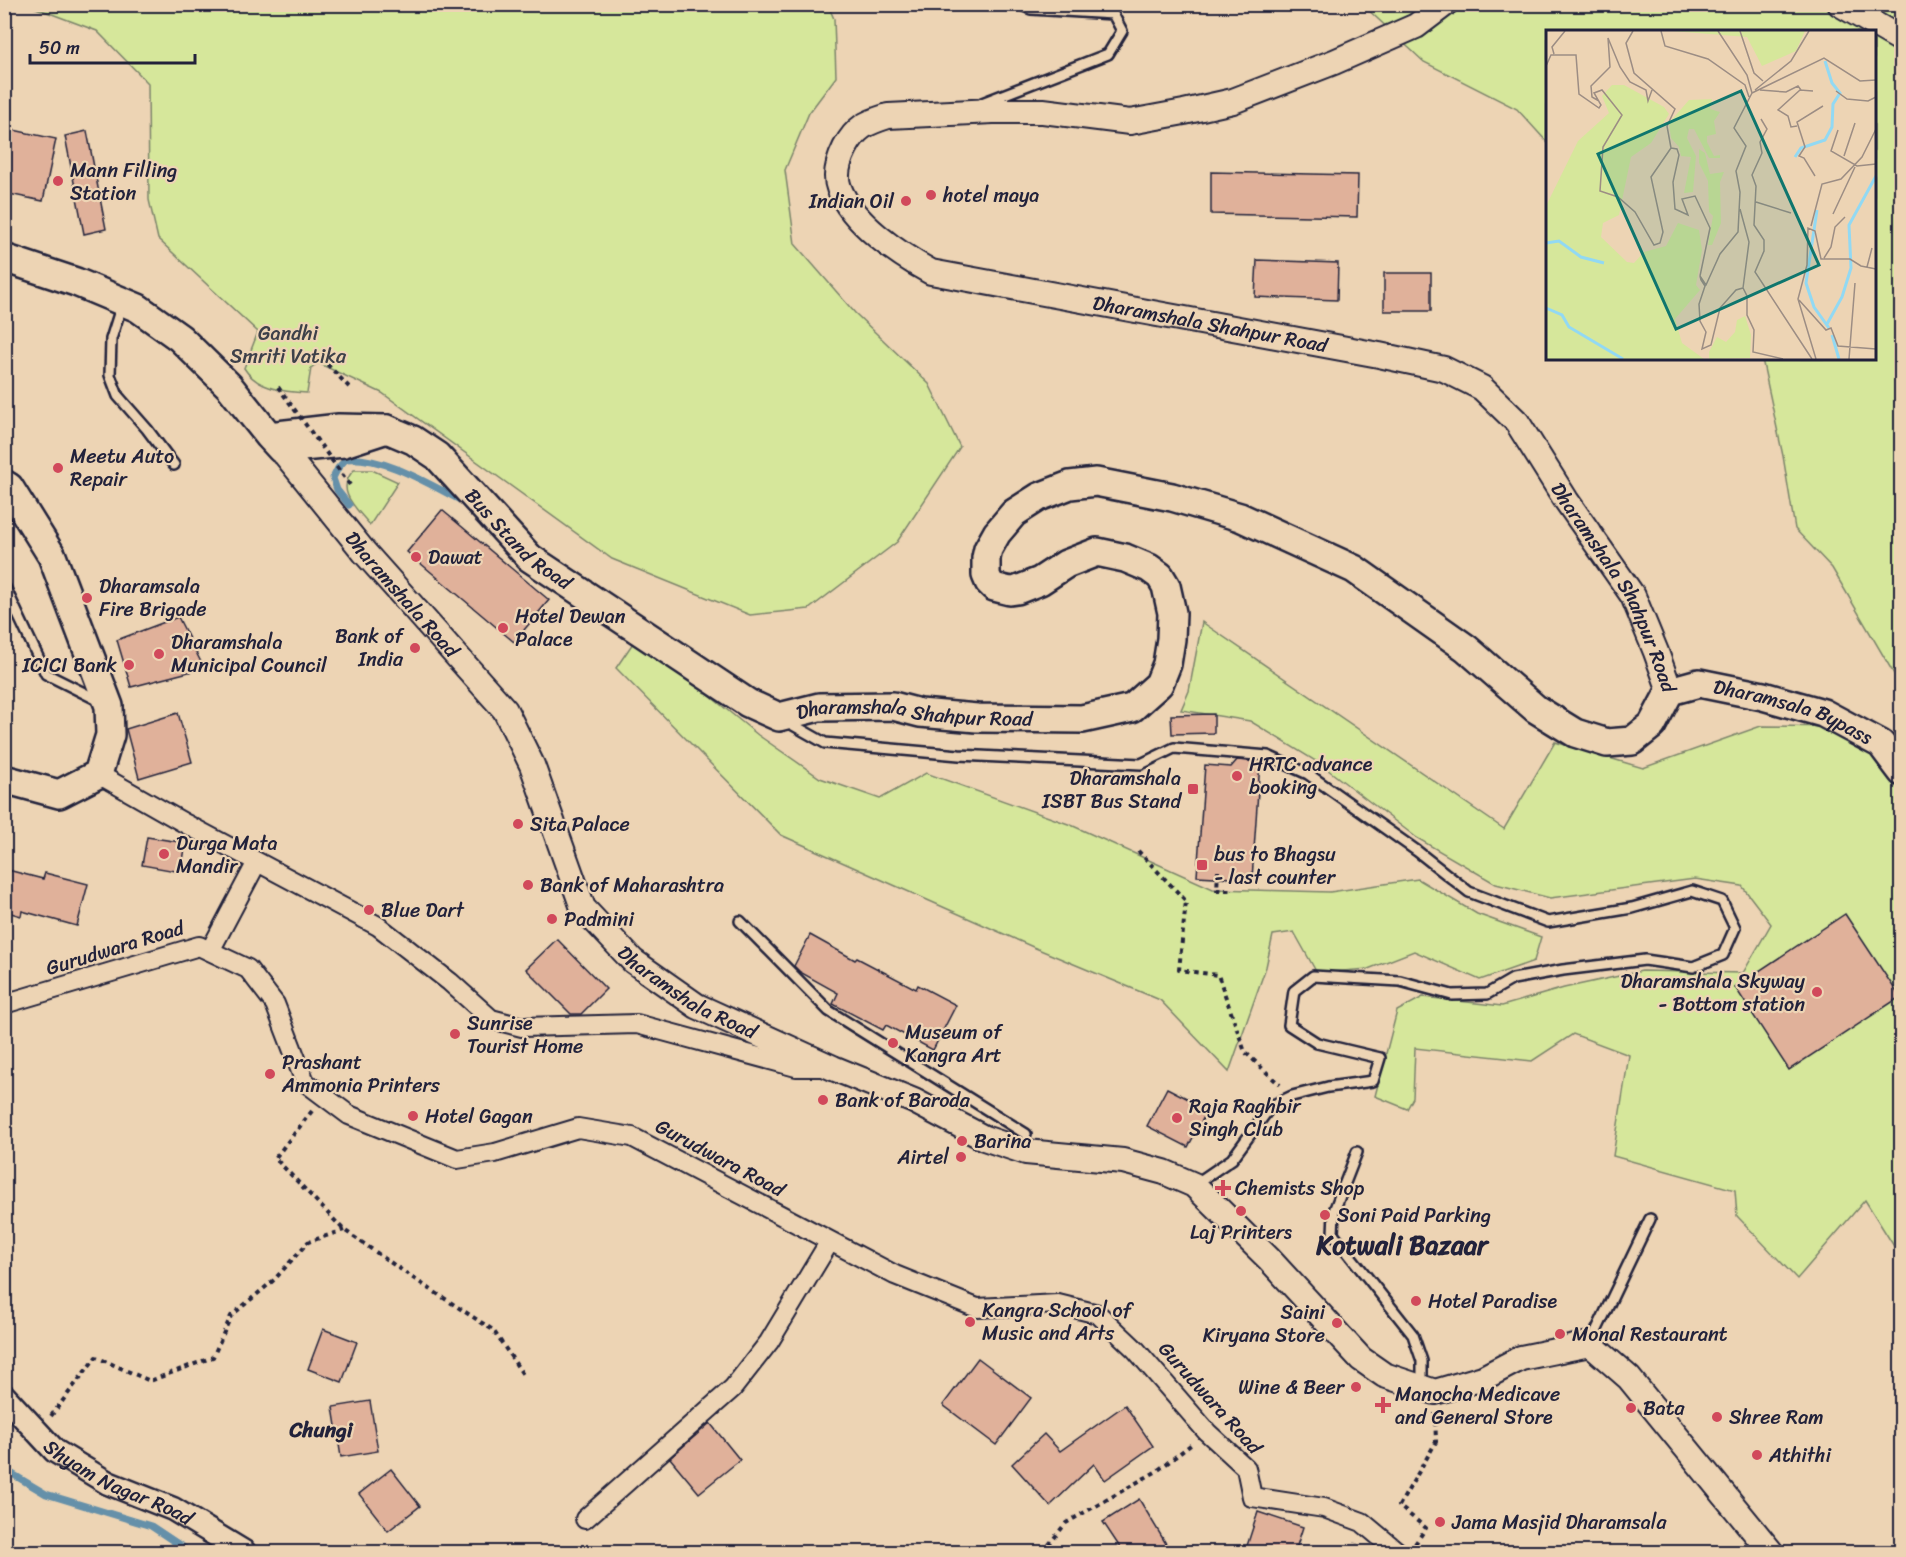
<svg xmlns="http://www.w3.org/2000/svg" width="1906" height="1557" font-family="Sriracha,sans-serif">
  <rect width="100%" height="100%" fill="#edd4b4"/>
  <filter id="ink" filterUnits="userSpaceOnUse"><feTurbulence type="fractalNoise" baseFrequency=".0167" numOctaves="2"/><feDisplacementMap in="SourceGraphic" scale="12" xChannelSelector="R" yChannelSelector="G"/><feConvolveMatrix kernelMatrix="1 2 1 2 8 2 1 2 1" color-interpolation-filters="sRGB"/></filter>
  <g filter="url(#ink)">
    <path fill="#d6e79b" stroke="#7c846b" stroke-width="1.5" d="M 28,5 L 828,5 L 834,19 L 836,77 L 809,113 L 785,170 L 795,244 L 855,313 L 929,384 L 960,447 L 897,542 L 809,609 L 750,615 L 612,559 L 382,393 L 318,363 L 311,368 L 307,393 C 284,392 257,389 244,368 L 258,332 L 158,239 L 149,200 L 148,83 L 97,31 Z
      M 1363,5 L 1901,5 L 1901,686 L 1832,568 L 1795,529 L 1783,456 L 1762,359 L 1874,358 L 1874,32 L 1548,32 L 1547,142 L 1517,109 L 1424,62 Z
      M 354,470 L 372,470 L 398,482 L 370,525 C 356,508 334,490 354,470 Z
      M 1202,622 L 1504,829 L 1555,742 L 1643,768 L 1761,726 L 1844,727 L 1901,768 L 1901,1252 L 1897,1251 L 1865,1200 L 1797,1279 L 1737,1216 L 1735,1190 L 1613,1156 L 1629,1055 L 1573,1034 L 1532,1061 L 1415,1048 L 1413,1098 L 1407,1109 L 1375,1096 L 1397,1011 L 1423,997 L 1502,1006 L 1564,988 L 1642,971 L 1743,973 L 1771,924 L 1742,886 L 1695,879 L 1550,898 L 1496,884 L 1417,838 L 1319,763 L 1250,721 L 1181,710 L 1189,691 Z
      M 637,637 L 758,735 L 820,778 L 880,799 L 926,773 L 1071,825 L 1213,889 L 1330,892 L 1418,879 L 1477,914 L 1541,937 L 1534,961 L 1480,980 L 1414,951 L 1368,969 L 1317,973 L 1294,932 L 1273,935 L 1266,967 L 1229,1072 L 1160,1000 L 1033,947 L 781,835 L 616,668 Z"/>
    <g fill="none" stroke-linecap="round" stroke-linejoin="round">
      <path stroke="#6590a9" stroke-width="7" d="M 349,505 L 337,490 L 333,478 L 338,468 L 346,459 C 385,456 430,485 464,502
        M 4,1469 L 46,1494 L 151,1526 L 190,1552"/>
    </g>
    <path fill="#e0b19a" stroke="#22223b" stroke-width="1.5" d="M 4,128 L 56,139 L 43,201 L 4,193 Z
      M 87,131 L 106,229 L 84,234 L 65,136 Z
      M 1211,172 L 1358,175 L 1357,217 L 1211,214 Z
      M 1257,260 L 1338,263 L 1337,300 L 1255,297 Z
      M 1384,273 L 1431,273 L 1431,311 L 1384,311 Z
      M 442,510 L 549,600 L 514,642 L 407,552 Z
      M 178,617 L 204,668 L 131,687 L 117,640 Z
      M 178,713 L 192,762 L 139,778 L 126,729 Z
      M 1214,714 L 1214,733 L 1172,734 L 1171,715 Z
      M 1237,760 L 1260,762 L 1252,879 L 1197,876 L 1205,765 L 1231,767 Z
      M 147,837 L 186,843 L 181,872 L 142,865 Z
      M 4,869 L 43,879 L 45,873 L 88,884 L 77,926 L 22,911 L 21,916 L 4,911 Z
      M 1845,914 L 1900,997 L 1789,1070 L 1735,987 Z
      M 810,935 L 855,960 L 857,958 L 916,989 L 918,985 L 956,1005 L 933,1050 L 886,1025 L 883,1030 L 833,1004 L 838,993 L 800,972 L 794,966 Z
      M 557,939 L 606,989 L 581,1014 L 571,1014 L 526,969 Z
      M 1167,1088 L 1208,1109 L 1188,1147 L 1147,1126 Z
      M 323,1329 L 357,1342 L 342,1382 L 308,1369 Z
      M 978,1358 L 1031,1398 L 996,1445 L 943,1405 Z
      M 370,1401 L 378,1451 L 341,1457 L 333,1407 Z
      M 1125,1405 L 1153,1446 L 1105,1480 L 1094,1464 L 1050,1506 L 1012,1464 L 1044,1434 L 1060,1451 Z
      M 710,1423 L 740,1460 L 699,1493 L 670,1458 Z
      M 391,1469 L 420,1506 L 388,1531 L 359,1494 Z
      M 1139,1499 L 1171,1552 L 1123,1552 L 1103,1522 Z
      M 1258,1512 L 1303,1527 L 1295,1552 L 1245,1552 Z"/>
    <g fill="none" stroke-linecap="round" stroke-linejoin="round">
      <g stroke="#22223b" stroke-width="14">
        <path id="service" d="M 982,103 L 1108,54 L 1122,31 L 1113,14 L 1031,9 L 1019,4
          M 122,304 L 111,339 L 110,375 L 118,396 L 147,429 L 174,465
          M 4,585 L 46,674 L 102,702
          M 786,721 L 825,743 L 959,755 L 1141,764 L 1174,748 L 1268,756 L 1308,774 L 1417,851 L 1469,892 L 1548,922 L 1632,908 L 1692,891 L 1722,901 L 1735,928 L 1723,955 L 1693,967 L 1645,960 L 1563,970 L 1513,979 L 1487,994 L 1452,995 L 1400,981 L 1313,976 L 1294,991 L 1289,1025 L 1317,1043 L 1380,1058 L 1373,1081 L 1328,1087 L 1292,1096 L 1271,1106 L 1232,1159 L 1194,1185
          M 740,921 L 829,1011 L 1026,1134
          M 1357,1152 L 1334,1211 L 1333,1234 L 1413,1335 L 1422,1361 L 1422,1387
          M 1590,1344 L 1650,1219"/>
      </g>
      <g stroke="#22223b" stroke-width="22">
        <path id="minor" d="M 98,774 L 186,824 L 378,926 L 450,982 L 491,1019 L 522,1027 L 637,1024 L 796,1067 L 825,1067
          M 210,951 L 257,862
          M 4,1004 L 199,946 L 248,969 L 275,1004 L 305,1082 L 349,1115 L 457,1159 L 495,1153 L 578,1128 L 632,1137 L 895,1275 L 977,1308 L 1058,1304 L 1098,1314 L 1136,1350 L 1207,1432 L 1246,1468 L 1252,1497 L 1324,1508 L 1362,1522 L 1398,1552
          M 585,1519 L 733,1388 L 769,1342 L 830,1241"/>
      </g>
      <g stroke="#22223b" stroke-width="27">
        <g id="tertiary">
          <path id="s1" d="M 4,1396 L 55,1451 L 108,1483 L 173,1509 L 244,1552"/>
        </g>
      </g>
      <g stroke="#22223b" stroke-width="28">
        <g id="secondary">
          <path id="s2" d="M 1445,4 L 1416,26 L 1334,62 L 1233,101 L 1184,112 L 1130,122 L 1043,111 L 993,111 L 888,116 C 866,123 856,127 845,148 C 839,160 834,175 839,188 C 852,223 900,255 931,272 L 1379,355 L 1444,369 L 1482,388 L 1517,422 L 1566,500 L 1633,596 L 1656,652 L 1670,691"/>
          <path d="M 1840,4 L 1902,40"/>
          <path id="s3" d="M 281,449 L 365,553 L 505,710 L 532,765 L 583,908 L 633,961 L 697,1006 L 833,1068 L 914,1101 L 984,1138 L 1026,1152 L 1123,1161 L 1164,1172 L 1194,1185 L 1269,1259 L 1361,1359 L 1384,1375 L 1435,1392 L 1483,1378 L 1521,1358 L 1590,1344 L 1629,1378 L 1771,1552"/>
        </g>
      </g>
      <g stroke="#22223b" stroke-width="32">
        <g id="primary">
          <path d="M 4,258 L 76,282 L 138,308 L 180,338 L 229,386 L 269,436 L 281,449 L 344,443 L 387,429 L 339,428 L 269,436"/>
          <path id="s4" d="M 387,429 L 413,440 L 437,456 L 530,558 L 748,703 L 779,717 L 819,707 L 893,706 L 920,713 L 977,718 L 1082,719 L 1132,708 L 1159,684 L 1167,664 L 1171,639 L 1172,613 L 1166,586 L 1160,576 L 1149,568 L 1125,558 L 1097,552 L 1066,564 L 1040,581 L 1017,590 L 1010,591 L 994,587 L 989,582 L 986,575 L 986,558 L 988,549 L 997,533 L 1014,513 L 1039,497 L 1070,485 L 1096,482 L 1172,497 L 1240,517 L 1354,569 L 1466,648 L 1536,709 L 1575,733 L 1607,743 L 1632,741 L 1652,725 L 1670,691 L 1699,683 L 1763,696 L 1823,713 L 1881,744 L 1902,772"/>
          <path d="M 4,484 L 9,487 L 52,556 L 109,706 L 110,735 L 98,774 L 59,794 L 4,779"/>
        </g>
      </g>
      <path stroke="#22223b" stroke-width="4" stroke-dasharray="4.5 4.5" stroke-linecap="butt" d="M 321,358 L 349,387
        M 1138,851 L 1186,901 L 1179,970 L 1218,975 L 1245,1052 L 1280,1085
        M 1218,871 L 1217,890 L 1232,890
        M 312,1111 L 275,1158 L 344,1230 L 413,1278 L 493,1330 L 524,1376
        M 51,1416 L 96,1357 L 150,1381 L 213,1357 L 231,1316 L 274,1280 L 308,1242 L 344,1230
        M 1415,1544 L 1426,1528 L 1399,1506 L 1436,1442 L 1435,1413
        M 1043,1552 L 1066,1523 L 1157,1471 L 1193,1443
        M 1354,1552 L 1356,1543"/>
      <use href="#service" stroke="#edd4b4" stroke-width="9"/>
      <use href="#minor" stroke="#edd4b4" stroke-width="18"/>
      <use href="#tertiary" stroke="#edd4b4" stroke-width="22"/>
      <use href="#secondary" stroke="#edd4b4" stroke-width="24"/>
      <use href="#primary" stroke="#edd4b4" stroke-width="27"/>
      <path stroke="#22223b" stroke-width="4" stroke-dasharray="4.5 4.5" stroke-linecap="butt" d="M 278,387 L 350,485"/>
    </g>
  </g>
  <g fill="#d1495b" stroke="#edd4b4" stroke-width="2">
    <circle cx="58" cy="181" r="6"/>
    <circle cx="931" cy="195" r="6"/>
    <circle cx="906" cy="201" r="6"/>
    <circle cx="58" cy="468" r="6"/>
    <circle cx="416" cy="557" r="6"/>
    <circle cx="87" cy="598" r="6"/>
    <circle cx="503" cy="628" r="6"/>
    <circle cx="415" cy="648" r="6"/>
    <circle cx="159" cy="654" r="6"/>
    <circle cx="129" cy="665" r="6"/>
    <circle cx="1237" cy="776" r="6"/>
    <rect x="1187" y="783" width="12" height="12" rx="3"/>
    <circle cx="518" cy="824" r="6"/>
    <circle cx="164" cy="854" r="6"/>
    <rect x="1196" y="859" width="12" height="12" rx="3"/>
    <circle cx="528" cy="885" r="6"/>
    <circle cx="369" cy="910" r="6"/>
    <circle cx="552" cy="919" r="6"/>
    <circle cx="1817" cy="992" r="6"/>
    <circle cx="455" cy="1034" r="6"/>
    <circle cx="893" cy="1043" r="6"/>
    <circle cx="270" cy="1074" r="6"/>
    <circle cx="823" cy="1100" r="6"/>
    <circle cx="413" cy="1116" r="6"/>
    <circle cx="1177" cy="1118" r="6"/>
    <circle cx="962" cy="1141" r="6"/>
    <circle cx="961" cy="1157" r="6"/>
    <path d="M1220 1179h6v6h6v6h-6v6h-6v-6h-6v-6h6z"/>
    <circle cx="1241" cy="1211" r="6"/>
    <circle cx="1325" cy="1215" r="6"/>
    <circle cx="1416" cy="1301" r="6"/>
    <circle cx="970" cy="1322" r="6"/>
    <circle cx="1337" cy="1323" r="6"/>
    <circle cx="1560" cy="1334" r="6"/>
    <circle cx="1356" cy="1387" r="6"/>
    <path d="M1380 1396h6v6h6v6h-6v6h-6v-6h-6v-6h6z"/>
    <circle cx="1631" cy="1408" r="6"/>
    <circle cx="1717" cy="1417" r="6"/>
    <circle cx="1757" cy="1455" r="6"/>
    <circle cx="1440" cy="1522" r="6"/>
  </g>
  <g text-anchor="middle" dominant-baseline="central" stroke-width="4.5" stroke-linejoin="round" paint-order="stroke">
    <g font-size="20" fill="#22223b" stroke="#edd4b4" text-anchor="start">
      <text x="70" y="170">Mann Filling<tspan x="70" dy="23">Station</tspan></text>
      <text x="943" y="195">hotel maya</text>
      <text x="894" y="201" text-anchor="end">Indian Oil</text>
      <text x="70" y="456">Meetu Auto<tspan x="70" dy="23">Repair</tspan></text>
      <text x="428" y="557">Dawat</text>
      <text x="99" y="586">Dharamsala<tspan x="99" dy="23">Fire Brigade</tspan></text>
      <text x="515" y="616">Hotel Dewan<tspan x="515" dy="23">Palace</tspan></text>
      <text x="403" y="636" text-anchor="end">Bank of<tspan x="403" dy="23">India</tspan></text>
      <text x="171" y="642">Dharamshala<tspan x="171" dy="23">Municipal Council</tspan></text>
      <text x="117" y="665" text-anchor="end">ICICI Bank</text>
      <text x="1249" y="764">HRTC advance<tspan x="1249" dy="23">booking</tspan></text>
      <text x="1181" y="778" text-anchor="end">Dharamshala<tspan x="1181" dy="23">ISBT Bus Stand</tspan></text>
      <text x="530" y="824">Sita Palace</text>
      <text x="176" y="843">Durga Mata<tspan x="176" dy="23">Mandir</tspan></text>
      <text x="1214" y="854">bus to Bhagsu<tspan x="1214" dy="23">- last counter</tspan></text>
      <text x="540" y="885">Bank of Maharashtra</text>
      <text x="381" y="910">Blue Dart</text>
      <text x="564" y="919">Padmini</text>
      <text x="1805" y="981" text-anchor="end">Dharamshala Skyway<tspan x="1805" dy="23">- Bottom station</tspan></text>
      <text x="467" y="1023">Sunrise<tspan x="467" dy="23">Tourist Home</tspan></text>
      <text x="905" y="1032">Museum of<tspan x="905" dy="23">Kangra Art</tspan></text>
      <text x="282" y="1062">Prashant<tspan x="282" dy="23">Ammonia Printers</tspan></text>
      <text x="835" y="1100">Bank of Baroda</text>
      <text x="1189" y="1106">Raja Raghbir<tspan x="1189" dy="23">Singh Club</tspan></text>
      <text x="425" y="1116">Hotel Gagan</text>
      <text x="974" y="1141">Barina</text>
      <text x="949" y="1157" text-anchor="end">Airtel</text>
      <text x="1235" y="1188">Chemists Shop</text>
      <text x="1337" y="1215">Soni Paid Parking</text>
      <text x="1241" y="1232" text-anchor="middle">Laj Printers</text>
      <text x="1428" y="1301">Hotel Paradise</text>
      <text x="982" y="1310">Kangra School of<tspan x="982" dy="23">Music and Arts</tspan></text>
      <text x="1325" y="1312" text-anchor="end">Saini<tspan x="1325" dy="23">Kiryana Store</tspan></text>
      <text x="1572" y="1334">Monal Restaurant</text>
      <text x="1344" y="1387" text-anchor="end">Wine &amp; Beer</text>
      <text x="1395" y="1394">Manocha Medicave<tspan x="1395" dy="23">and General Store</tspan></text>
      <text x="1643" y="1408">Bata</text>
      <text x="1729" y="1417">Shree Ram</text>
      <text x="1769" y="1455">Athithi</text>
      <text x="1452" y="1522">Jama Masjid Dharamsala</text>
    </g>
    <g font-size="20" fill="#22223b" stroke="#edd4b4">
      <text stroke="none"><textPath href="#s2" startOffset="1090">Dharamshala Shahpur Road</textPath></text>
      <text stroke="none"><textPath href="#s4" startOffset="174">Bus Stand Road</textPath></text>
      <text stroke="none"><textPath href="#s2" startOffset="1612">Dharamshala Shahpur Road</textPath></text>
      <text stroke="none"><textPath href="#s3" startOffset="189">Dharamshala Road</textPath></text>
      <text stroke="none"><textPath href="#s4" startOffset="2152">Dharamsala Bypass</textPath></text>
      <text stroke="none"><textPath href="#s4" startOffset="628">Dharamshala Shahpur Road</textPath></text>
      <text transform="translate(115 948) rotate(-17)">Gurudwara Road</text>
      <text stroke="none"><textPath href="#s3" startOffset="693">Dharamshala Road</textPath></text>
      <text transform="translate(720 1158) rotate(28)">Gurudwara Road</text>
      <text transform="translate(1210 1398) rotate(48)">Gurudwara Road</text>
      <text stroke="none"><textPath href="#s1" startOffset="146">Shyam Nagar Road</textPath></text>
    </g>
    <g font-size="20" fill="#3d4049" stroke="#edd4b4">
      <text x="288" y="333">Gandhi<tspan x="288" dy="23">Smriti Vatika</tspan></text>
    </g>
    <g font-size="21" font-weight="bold" fill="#22223b" stroke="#edd4b4">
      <text x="321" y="1430">Chungi</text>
    </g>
    <g font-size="26" font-weight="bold" fill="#22223b" stroke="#edd4b4">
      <text x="1402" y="1245">Kotwali Bazaar</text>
    </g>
  </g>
  <g transform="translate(1546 30)">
    <rect width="330" height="330" fill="#edd4b4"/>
    <path d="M 126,1 L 259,1 L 250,21 L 216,36 L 201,7 ZM 66,55 L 78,55 L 118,77 L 123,84 L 105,113 L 85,127 L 73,185 L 57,193 L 55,207 L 81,232 L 88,233 L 98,222 L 120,216 L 132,193 L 153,200 L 156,220 L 150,255 L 154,260 L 129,289 L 136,313 L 158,329 L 0,329 L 0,176 L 32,111 L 63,83 L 56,66 ZM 166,69 L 164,79 L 174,82 L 168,91 L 170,104 L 161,106 L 161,112 L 168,126 L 174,125 L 174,128 L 163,128 L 148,99 L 143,99 L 141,108 L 150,126 L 147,162 L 138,163 L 145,127 L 135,126 L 133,117 L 125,108 L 123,93 L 143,70 ZM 153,119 L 159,123 L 164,144 L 178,142 L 174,152 L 175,193 L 166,215 L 162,215 L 167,186 L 163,182 L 162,151 L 153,133 ZM 199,286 L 205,305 L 204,328 L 163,329 L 163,322 L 171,307 L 180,312 L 189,302 L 191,290 Z" fill="#d6e79b"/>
    <path fill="none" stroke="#92d9f3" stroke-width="3" d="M 249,127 L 255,118 L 279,110 L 286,97 L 287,74 L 294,63 L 286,53 L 279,31M 271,180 L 260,253 L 268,277 L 283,298M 0,213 L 13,211 L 35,227 L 58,233M 0,278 L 16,285 L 23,297 L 77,329M 281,294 L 296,267 L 305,238 L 303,195 L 330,146M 286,305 L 293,329"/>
    <path fill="none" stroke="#9c8d84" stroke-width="1.5" d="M 87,1 L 80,13 L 88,43 L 129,79 L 121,96 L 125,118M 115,1 L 119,16 L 162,29 L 199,55 L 203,67M 194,1 L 208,43 L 217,51M 8,24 L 6,17 L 19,1M 0,36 L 5,25 L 30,25 L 33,64 L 53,78 L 55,75 L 48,63 L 56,60 L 76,85 L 57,117 L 54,161 L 72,167 L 89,182 L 108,215 L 114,213 L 117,202 L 105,147 L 125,118M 209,60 L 245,31 L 263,1M 214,60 L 240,62 L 252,56 L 255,60M 290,61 L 301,69 L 322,71 L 330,67M 206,63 L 278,28 L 314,51 L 330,50M 53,71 L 46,67 L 45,56 L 64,37 L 62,8 L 74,37 L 84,52 L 100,60 L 102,71 L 106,60M 215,89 L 221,99 L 214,112 L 216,123 L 206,145 L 210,156 L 208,195 L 218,210 L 218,221 L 209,242 L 266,329M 251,96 L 245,97 L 242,86 L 232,80 L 254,60 L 267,61M 292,100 L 285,121 L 311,136 L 330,134M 125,118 L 131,119 L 133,125 L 127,152 L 129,179 L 142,185 L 136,169 L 149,166 L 164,198 L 154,246M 298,126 L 309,93M 269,146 L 258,128 L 253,126 L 259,117 L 251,92 L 277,76M 210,172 L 245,183M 194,179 L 203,212 L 197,258M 287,184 L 309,137M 265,196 L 276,154 L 295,149 L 316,127 L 330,99M 278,228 L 285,217 L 289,197 L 299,187M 321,237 L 326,218M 154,246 L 160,255 L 159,256 L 155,250 ZM 160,255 L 174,224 L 192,202 L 194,162 L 190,141 L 200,116 L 188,98 L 206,63 L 201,45 L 172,1M 159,256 L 153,274 L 154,291 L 160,302 L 156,319 L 165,315 L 174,278 L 190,260 L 197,258 L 201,266 L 201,285 L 208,300 L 207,322 L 237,329M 253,270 L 280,300 L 285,298 L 292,316 L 330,319M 270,329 L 252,269 L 261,235 L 262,198 L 269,201 L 275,229 L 304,229 L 315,236 L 330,239M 303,329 L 309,253"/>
    <path fill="#0f766e" fill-opacity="0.15" stroke="#0f766e" stroke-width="3" d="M 195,61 L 273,235 L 130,299 L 52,124 Z"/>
    <rect width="330" height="330" fill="none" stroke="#22223b" stroke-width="3"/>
  </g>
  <rect width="1906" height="1557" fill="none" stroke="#edd4b4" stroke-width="24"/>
  <rect x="12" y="12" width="1882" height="1533" fill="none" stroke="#22223b" stroke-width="2" filter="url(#ink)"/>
  <path d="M30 54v9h165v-9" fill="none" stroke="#22223b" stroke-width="3"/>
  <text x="39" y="54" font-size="18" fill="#22223b" stroke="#edd4b4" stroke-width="4.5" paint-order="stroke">50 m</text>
</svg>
